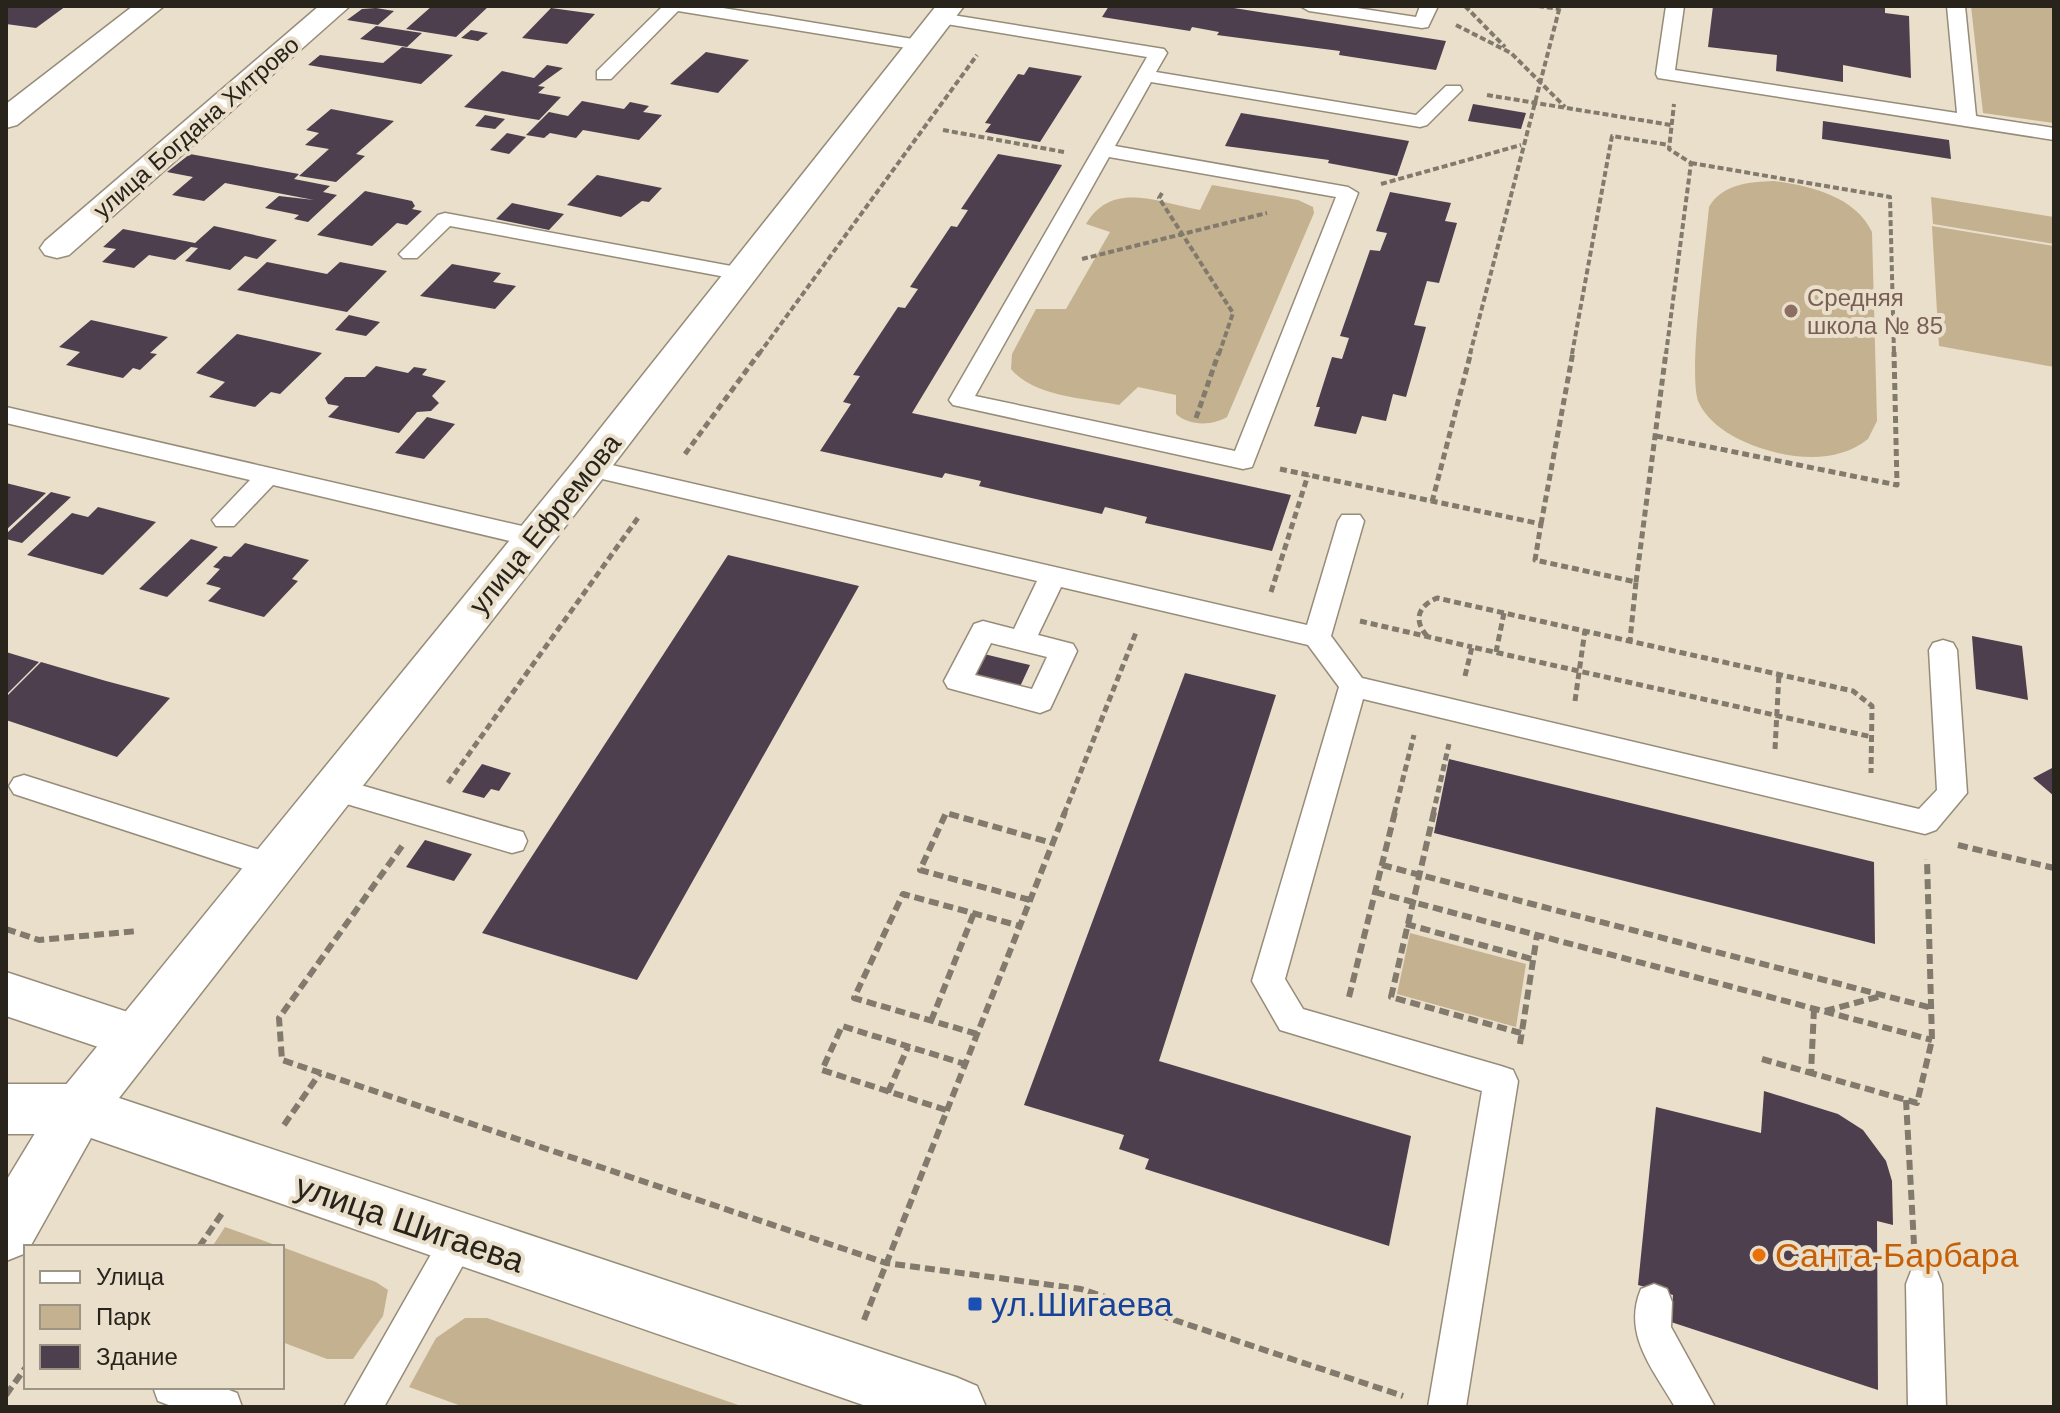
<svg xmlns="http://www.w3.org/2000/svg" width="2060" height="1413" font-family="Helvetica,sans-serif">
  <rect width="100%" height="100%" fill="#eadfcb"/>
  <path fill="#c4b18f" d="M 1971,6 L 2054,6 L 2054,123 L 1983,113 Z
    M 1774,181 C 1810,186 1855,196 1872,232 L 1877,421 L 1868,439 C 1842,460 1806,460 1774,452 C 1747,445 1712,430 1699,403 C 1687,379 1706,243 1709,207 C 1722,184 1749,182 1774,181 Z
    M 1212,185 L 1298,200 L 1313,207 L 1314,213 L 1227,417 C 1212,426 1189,426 1176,414 L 1176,395 L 1138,387 L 1119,405 C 1085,398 1034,397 1011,369 L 1012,354 L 1036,309 L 1066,309 L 1110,232 L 1086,224 C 1112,180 1157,202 1200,210 Z
    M 1931,197 L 2054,217 L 2054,244 L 1933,224 Z
    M 1932,226 L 2054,246 L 2054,367 L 1939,346 Z
    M 1410,933 L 1526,964 L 1516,1027 L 1397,994 Z
    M 225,1227 L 281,1247 L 212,1247 Z
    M 282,1247 L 376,1282 L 388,1290 L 383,1316 L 353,1359 L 327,1359 L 282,1342 Z
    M 465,1318 L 487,1318 L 744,1407 L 464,1407 L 409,1387 L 436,1338 Z"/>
  <path fill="#4d3f4d" d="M 6,6 L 66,6 L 36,28 L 6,24 Z
    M 432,6 L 489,6 L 456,37 L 406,29 Z
    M 1109,6 L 1221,6 L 1446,41 L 1436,70 L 1339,55 L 1340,51 L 1217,35 L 1219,32 L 1192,27 L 1190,31 L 1102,17 Z
    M 1713,6 L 1885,6 L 1885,13 L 1909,16 L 1911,78 L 1843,65 L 1843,82 L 1776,71 L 1777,55 L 1708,47 Z
    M 376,8 L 394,11 L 378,25 L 347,20 L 362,9 Z
    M 551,8 L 595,14 L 567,44 L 522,38 Z
    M 376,26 L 422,33 L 407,47 L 360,39 Z
    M 471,30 L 488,33 L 478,41 L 461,38 Z
    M 402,47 L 453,55 L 421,84 L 308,65 L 320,55 L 383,63 Z
    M 706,52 L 749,60 L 718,93 L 670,84 Z
    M 547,65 L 563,68 L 538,86 L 545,87 L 538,93 L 561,97 L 539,120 L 464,107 L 502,71 L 534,78 Z
    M 1029,67 L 1082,76 L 1040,142 L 985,132 L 991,124 L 985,123 L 1018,74 L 1024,75 Z
    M 582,101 L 624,109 L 630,102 L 649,106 L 643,112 L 662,115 L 639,140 L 583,130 L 576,138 L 550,133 L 544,138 L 526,135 L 549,112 L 568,116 Z
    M 1473,104 L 1526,113 L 1521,129 L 1468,121 Z
    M 331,109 L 394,121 L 356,154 L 365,156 L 336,182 L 299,176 L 329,149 L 305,145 L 319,133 L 306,130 Z
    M 1241,113 L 1279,119 L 1409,141 L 1397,176 L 1328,163 L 1329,160 L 1225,146 Z
    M 485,115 L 505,119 L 495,129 L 475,126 Z
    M 1823,121 L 1949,140 L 1951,159 L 1822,139 Z
    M 507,133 L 526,137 L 509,154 L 490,150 Z
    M 190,154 L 299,174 L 294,179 L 330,186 L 323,192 L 337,195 L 308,222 L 294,219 L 299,215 L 265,208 L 279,196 L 314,200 L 225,183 L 204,201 L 172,195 L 193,177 L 167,172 Z
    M 998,154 L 1062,165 L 912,413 L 1291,495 L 1272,551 L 1145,523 L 1147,517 L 1105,507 L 1102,514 L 979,486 L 981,481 L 945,473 L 942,478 L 820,451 L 851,404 L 843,402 L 860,376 L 853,375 L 898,307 L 905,308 L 918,289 L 910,287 L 951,226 L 957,227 L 968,210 L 961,209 Z
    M 597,175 L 662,188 L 649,202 L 642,201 L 621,217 L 567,205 Z
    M 365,191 L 412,201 L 415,206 L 412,209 L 422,211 L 407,225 L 397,223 L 372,246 L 317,235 Z
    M 1390,192 L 1451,203 L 1445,221 L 1457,223 L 1439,283 L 1427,281 L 1414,325 L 1426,327 L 1406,397 L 1393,394 L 1386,421 L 1362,416 L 1356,434 L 1314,426 L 1320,407 L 1316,407 L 1332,357 L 1342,359 L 1349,338 L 1340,336 L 1370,250 L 1380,251 L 1387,233 L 1376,231 Z
    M 512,203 L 564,214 L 549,230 L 496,219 Z
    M 214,226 L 277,240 L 257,259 L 245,256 L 230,270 L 185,261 L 198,248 L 191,247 L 175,260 L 149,255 L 134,268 L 102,262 L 116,249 L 103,247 L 123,229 L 195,243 Z
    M 267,262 L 327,274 L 340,262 L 387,271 L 347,312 L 237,290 Z
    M 452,264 L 501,273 L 493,282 L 516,286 L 495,309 L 420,296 Z
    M 349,315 L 380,322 L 366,336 L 335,330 Z
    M 91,320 L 168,337 L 150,353 L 157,354 L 140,370 L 133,368 L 123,378 L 66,365 L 80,352 L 59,347 Z
    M 237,334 L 260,339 L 322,353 L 280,394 L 271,392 L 255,407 L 209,397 L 225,382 L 196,373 Z
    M 376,366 L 408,373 L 414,367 L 427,369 L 422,375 L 446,381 L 432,396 L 439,403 L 431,411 L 417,412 L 399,433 L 328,417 L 339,406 L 328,404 L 325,398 L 345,377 L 365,377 Z
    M 427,417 L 455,424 L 424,459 L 395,453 Z
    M 6,483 L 46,493 L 6,530 Z
    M 51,492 L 71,497 L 22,543 L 6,539 L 6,534 Z
    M 98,507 L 156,522 L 103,575 L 27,555 L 72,513 L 88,517 Z
    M 191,539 L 218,547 L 167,597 L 139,589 Z
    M 245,543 L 309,560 L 292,579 L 298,581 L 264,617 L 208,601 L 221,588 L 206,584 L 220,569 L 213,567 L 224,556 L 231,557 Z
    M 728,555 L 859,586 L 637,980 L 482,933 Z
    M 1972,636 L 2022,646 L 2028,700 L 1976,689 Z
    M 6,652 L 39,662 L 6,695 Z
    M 984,654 L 1030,665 L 1018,691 L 972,679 Z
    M 41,662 L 106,681 L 170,698 L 117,757 L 6,720 L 6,697 Z
    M 1185,673 L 1276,695 L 1159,1061 L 1411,1136 L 1389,1246 L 1145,1169 L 1149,1159 L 1119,1149 L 1124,1135 L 1024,1105 Z
    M 1449,759 L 1874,862 L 1875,944 L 1434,833 Z
    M 482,764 L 511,773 L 499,791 L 491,789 L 484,798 L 462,792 Z
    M 2054,767 L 2054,796 L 2033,778 Z
    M 425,840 L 472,854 L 454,881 L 406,867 Z
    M 1764,1091 L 1838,1114 L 1863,1130 L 1886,1161 L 1892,1181 L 1893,1225 L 1877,1221 L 1878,1390 L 1671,1322 L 1673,1295 L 1638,1285 L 1656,1107 L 1761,1133 Z"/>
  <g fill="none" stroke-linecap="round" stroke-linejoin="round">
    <g stroke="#968c79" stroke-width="3">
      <path id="service" d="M 663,6 L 711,6 L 919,40 L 928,45 L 919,50 L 678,11 L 611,79 L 597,79 L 597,71 Z
        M 1300,6 L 1344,6 L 1416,17 L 1420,6 L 1438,6 L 1428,27 L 1422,28 L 1309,11 Z
        M 1666,6 L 1684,6 L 1675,70 L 1957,113 L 1947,6 L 1965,6 L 1976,116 L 2054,128 L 2054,140 L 1658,78 L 1656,74 Z
        M 940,13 L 1164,49 L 1167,53 L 1156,72 L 1416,115 L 1446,86 L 1460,86 L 1462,90 L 1427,125 L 1420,127 L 1151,82 L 1115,146 L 1348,187 L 1358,193 L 1252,467 L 1243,469 L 953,405 L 949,400 L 1147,57 L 934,22 L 934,14 ZM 1109,157 L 1336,197 L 1235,451 L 975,396 Z
        M 445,213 L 742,268 L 753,274 L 742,280 L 450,226 L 417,258 L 403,258 L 399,254 L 438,215 Z
        M 6,407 L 535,529 L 544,532 L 548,538 L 544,544 L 535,547 L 273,485 L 234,526 L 216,526 L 212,520 L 250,480 L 6,423 Z
        M 590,460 L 1307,625 L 1338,521 L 1342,515 L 1360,515 L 1364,521 L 1331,636 L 1362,678 L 1919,809 L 1937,790 L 1929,650 L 1933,643 L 1943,640 L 1953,643 L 1957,650 L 1967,793 L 1936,830 L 1925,834 L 1363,699 L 1285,979 L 1303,1009 L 1501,1066 L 1513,1070 L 1518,1081 L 1466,1407 L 1428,1407 L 1482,1091 L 1280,1030 L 1252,981 L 1339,687 L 1308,645 L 1061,587 L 1038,635 L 1073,644 L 1077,651 L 1050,709 L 1040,713 L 948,688 L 944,681 L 974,624 L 983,621 L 1014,629 L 1037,581 L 581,474 L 578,468 L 581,462 ZM 991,643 L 1047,657 L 1032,689 L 975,675 Z
        M 24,775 L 282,857 L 286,866 L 282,875 L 271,878 L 14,794 L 9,786 L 14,778 Z
        M 333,777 L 512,829 L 523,832 L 527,841 L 523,850 L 512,853 L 323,797 L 318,789 L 323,781 Z
        M 459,1223 L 472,1228 L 477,1240 L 384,1407 L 344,1407 L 446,1228 Z
        M 1924,1266 L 1937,1271 L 1942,1284 L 1946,1407 L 1908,1407 L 1906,1284 L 1911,1271 Z
        M 1654,1284 L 1667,1289 L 1672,1302 L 1671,1327 L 1715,1407 L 1675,1407 C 1653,1369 1622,1334 1641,1289 Z
        M 153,1387 L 221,1387 L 237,1393 L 242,1407 L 174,1407 L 158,1401 Z"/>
    </g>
    <g stroke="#968c79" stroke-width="3">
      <path id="minor" d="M 133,6 L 164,6 L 17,125 L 6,128 L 6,104 Z
        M 319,6 L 350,6 L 69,255 L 57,258 L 45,255 L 40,248 L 45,241 Z
        M 6,972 L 152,1020 L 160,1036 L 152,1052 L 134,1059 L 6,1016 Z
        M 6,1084 L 79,1084 L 98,1092 L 106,1109 L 98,1126 L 79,1134 L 6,1134 Z"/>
    </g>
    <g stroke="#968c79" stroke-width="3">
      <path id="tertiary" d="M 936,6 L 964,6 L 604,477 L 119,1098 L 956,1377 L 977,1386 L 986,1407 L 869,1407 L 91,1138 L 30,1247 L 26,1247 L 26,1253 L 6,1261 L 6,1181 L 60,1092 L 576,459 Z"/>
    </g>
    <path stroke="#827a6d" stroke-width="4" stroke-dasharray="6 3" stroke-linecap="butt" d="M 1465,6 L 1505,47
      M 1538,6 L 1559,9
      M 1456,25 L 1511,53 L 1565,107
      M 1487,95 L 1671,125
      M 943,130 L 1064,152
      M 1691,163 L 1890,197 L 1894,354
      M 1381,184 L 1521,145
      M 1162,193 L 1159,198 L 1233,313 L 1219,354
      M 1082,259 L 1267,213
      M 759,354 L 977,55
      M 1470,354 L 1560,6
      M 1572,354 L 1612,136 L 1669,145
      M 1666,354 L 1691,163 L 1669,149 L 1674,104"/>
    <path stroke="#827a6d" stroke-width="5" stroke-dasharray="7 4" stroke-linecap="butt" d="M 1196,418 L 1219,352
      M 1656,436 L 1897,485 L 1894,352
      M 685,454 L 760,352
      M 1280,469 L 1541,524 L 1535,560 L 1636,582 L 1630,640
      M 1432,502 L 1471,352
      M 1541,524 L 1573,352
      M 1636,582 L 1666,352
      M 1271,592 L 1308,475
      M 1360,621 L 1472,647
      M 1427,636 C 1413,620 1418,606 1437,598 L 1853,691 L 1872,706 L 1871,773
      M 1496,652 L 1504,613
      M 1465,676 L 1472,647 L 1872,737
      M 1575,701 L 1585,630
      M 1775,749 L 1779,674
      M 448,783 L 640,515
      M 1064,814 L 1137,630
      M 1394,814 L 1414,735
      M 1433,814 L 1449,744"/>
    <path stroke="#827a6d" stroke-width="6" stroke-dasharray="10 5" stroke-linecap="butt" d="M 1434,812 L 1391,997 L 1521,1033
      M 1958,845 L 2054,868
      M 402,846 L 279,1018 L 282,1060 L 886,1263 L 1081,1289 L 1403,1396
      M 1382,865 L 1932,1008
      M 1375,892 L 1932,1040
      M 1030,900 L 920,870 L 946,813 L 1052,843
      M 1406,924 L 1532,959
      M 6,929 L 39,940 L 138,931
      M 1349,997 L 1395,812
      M 1814,1009 L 1811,1073 L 1917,1103 L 1932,1040 L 1927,859
      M 1825,1011 L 1881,996
      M 931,1021 L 974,913
      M 977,1034 L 854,998 L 903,894 L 1020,926
      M 1520,1044 L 1537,935
      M 1762,1059 L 1811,1073
      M 888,1092 L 908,1047
      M 1906,1100 L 1914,1244
      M 946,1110 L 822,1070 L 842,1026 L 965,1064
      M 284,1125 L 320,1073
      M 199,1247 L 223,1212
      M 864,1320 L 1065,812
      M 6,1395 L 26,1367"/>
    <use href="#service" fill="#fff" fill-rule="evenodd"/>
    <use href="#minor" fill="#fff" fill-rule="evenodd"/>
    <use href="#tertiary" fill="#fff" fill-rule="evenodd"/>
  </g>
  <circle fill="#8d6e63" stroke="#eadfcb" stroke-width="3" cx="1791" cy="311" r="8"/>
  <circle fill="#e8710a" stroke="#eadfcb" stroke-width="3" cx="1759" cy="1255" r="8"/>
  <rect fill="#1a4fb4" stroke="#eadfcb" stroke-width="3" x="967" y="1296" width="16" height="16" rx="4"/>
  <g text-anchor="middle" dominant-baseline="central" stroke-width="8" stroke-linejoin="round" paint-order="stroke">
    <g font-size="24" fill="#28241c" stroke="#eadfcb">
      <text transform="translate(196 127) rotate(-41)">улица Богдана Хитрово</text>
    </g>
    <g font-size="24" fill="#785e54" stroke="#eadfcb" text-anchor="start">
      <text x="1807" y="297">Средняя<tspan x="1807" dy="28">школа № 85</tspan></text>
    </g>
    <g font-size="28" fill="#28241c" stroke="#eadfcb">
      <text transform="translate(545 524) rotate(-51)">улица Ефремова</text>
    </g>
    <g font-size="34" fill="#28241c" stroke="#eadfcb">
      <text transform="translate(410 1223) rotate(19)">улица Шигаева</text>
    </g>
    <g font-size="34" fill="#c56008" stroke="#eadfcb" text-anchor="start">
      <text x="1775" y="1255">Санта-Барбара</text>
    </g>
    <g font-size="34" fill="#164399" stroke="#eadfcb" text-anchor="start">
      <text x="991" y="1304">ул.Шигаева</text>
    </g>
  </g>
  <rect width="2060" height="1413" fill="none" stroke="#28241c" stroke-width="16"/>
  <rect x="24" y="1245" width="260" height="144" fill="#eadfcb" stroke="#9c9485" stroke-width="2"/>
  <rect x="40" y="1271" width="40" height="12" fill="#ffffff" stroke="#9c9485" stroke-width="2"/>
  <text x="96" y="1285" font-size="24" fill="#28241c">Улица</text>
  <rect x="40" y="1305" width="40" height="24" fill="#c4b18f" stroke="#9c9485" stroke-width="2"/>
  <text x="96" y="1325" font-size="24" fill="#28241c">Парк</text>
  <rect x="40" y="1345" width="40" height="24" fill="#4d3f4d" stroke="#9c9485" stroke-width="2"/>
  <text x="96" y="1365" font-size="24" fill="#28241c">Здание</text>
</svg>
